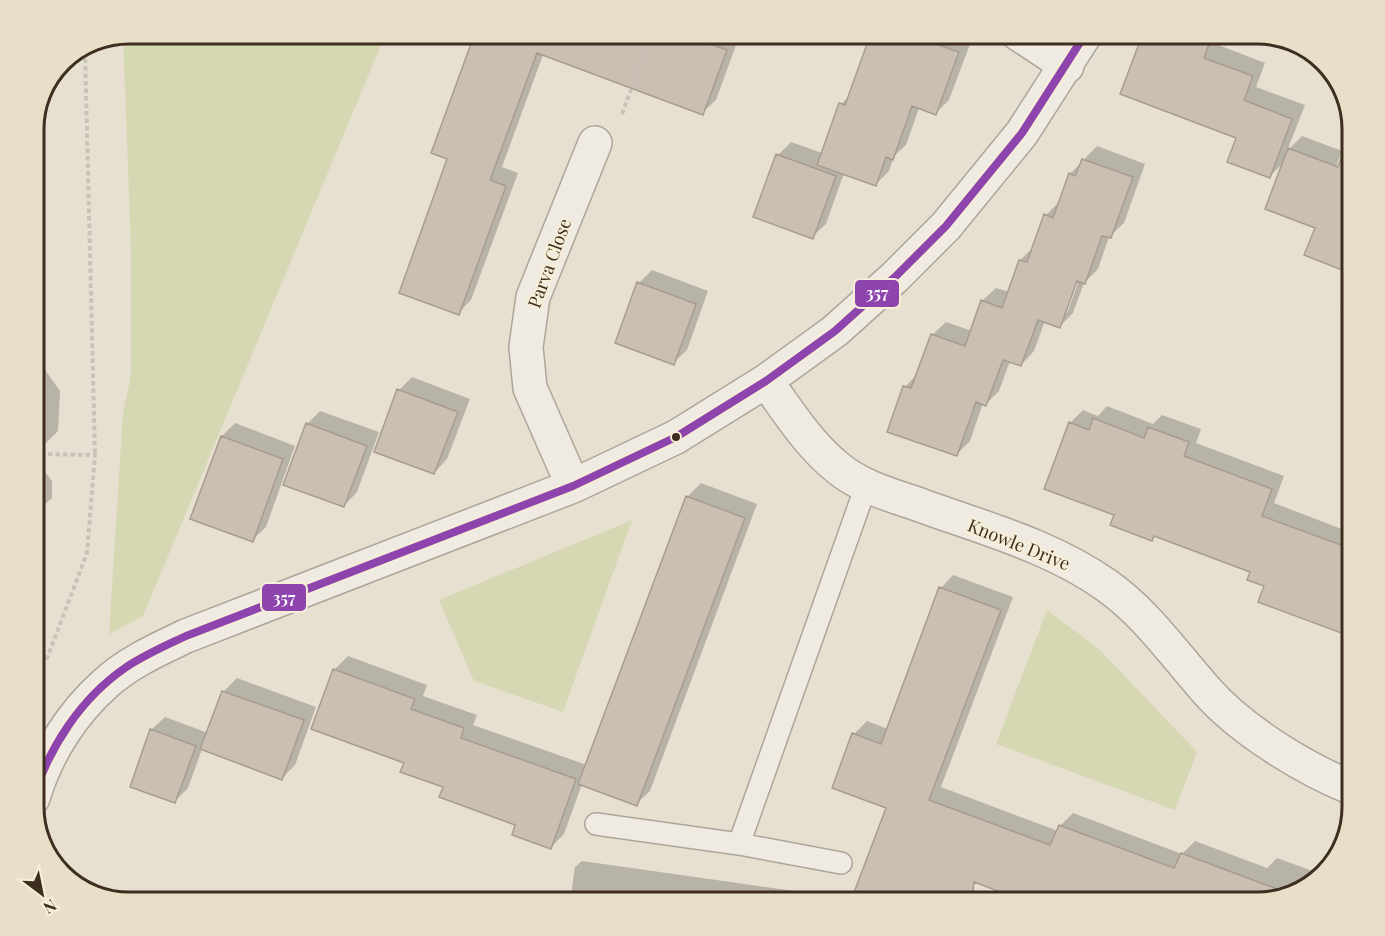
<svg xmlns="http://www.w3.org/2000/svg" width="1385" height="936" font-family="'Playfair Display',serif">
  <rect width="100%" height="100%" fill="#e7e0d1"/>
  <path fill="#d6d7b3" d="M 128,33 L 386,33 L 143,616 L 109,634 L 123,413 L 131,375 L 131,250 L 123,35 Z
    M 632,520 L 563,712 L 474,681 L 439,600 Z
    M 1047,610 L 1099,649 L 1197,752 L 1175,810 L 996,744 Z"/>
  <path fill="#0003" fill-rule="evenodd" d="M 477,33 L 551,33 L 502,167 L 518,173 L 471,300 L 458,313 L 449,158 L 433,152 Z
    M 565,33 L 728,33 L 739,37 L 716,100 L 702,113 L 556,58 Z
    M 886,33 L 956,33 L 972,39 L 949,100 L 935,114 L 919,108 L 906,145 L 894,156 L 889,171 L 875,185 L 844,173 L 826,224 L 812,237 L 778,155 L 791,142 L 822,153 L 841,104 L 870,77 Z
    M 1145,33 L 1221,33 L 1216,44 L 1265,63 L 1256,87 L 1305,105 L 1287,151 L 1302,136 L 1342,151 L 1323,201 L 1325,205 L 1285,161 L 1269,177 L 1238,137 L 1122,93 Z
    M 1097,146 L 1145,164 L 1124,223 L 1109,237 L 1098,269 L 1084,283 L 1073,313 L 1059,327 L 1045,321 L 1034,351 L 1021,365 L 1010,361 L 999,391 L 986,404 L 983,403 L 970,441 L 957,454 L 905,387 L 918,373 L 932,335 L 946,322 L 972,331 L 982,301 L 996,288 L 1009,292 L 1020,260 L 1034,247 L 1046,215 L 1059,202 L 1070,174 ZM 1078,274 L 1081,275 L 1067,313 L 1064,313 Z
    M 652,270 L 708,291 L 687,350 L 673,363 L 639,283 Z
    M 1352,274 L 1352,311 L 1340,306 Z
    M 33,353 L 60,391 L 58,431 L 45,444 L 33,443 Z
    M 412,377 L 470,399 L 447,459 L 434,473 L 399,390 Z
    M 1107,406 L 1153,424 L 1162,415 L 1201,429 L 1196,443 L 1284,476 L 1274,503 L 1352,533 L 1352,636 L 1252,571 L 1156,535 L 1152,539 L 1116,514 L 1070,423 L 1083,410 L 1098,416 Z
    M 320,411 L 379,432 L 357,492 L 344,506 L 307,424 Z
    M 235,423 L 295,446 L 266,527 L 252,540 L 222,436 Z
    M 33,456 L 52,481 L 52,498 L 33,515 Z
    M 701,483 L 757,504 L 650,791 L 636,804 L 582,784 L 564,834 L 550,848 L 517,824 L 445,786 L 406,762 L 313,728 L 335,669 L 348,656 L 427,685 L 423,696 L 477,715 L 473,725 L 587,765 L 687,497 Z
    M 953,575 L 1013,597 L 941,787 L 1058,831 L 1060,826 L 1073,813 L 1182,854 L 1195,841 L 1267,868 L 1277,858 L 1321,874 L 1299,893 L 1257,903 L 888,807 L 854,734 L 867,721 L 888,729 L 941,588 Z
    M 237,678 L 316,707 L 295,765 L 282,778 L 202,749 L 188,788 L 175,801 L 151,730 L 165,717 L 208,733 L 223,692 Z
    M 582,861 L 858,900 L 857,903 L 583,903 L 570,901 L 575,867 Z"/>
  <path fill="#cbbfb2" stroke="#a89c90" stroke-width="1.5" d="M 475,33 L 678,33 L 727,50 L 703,115 L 537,53 L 490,180 L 506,186 L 459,315 L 399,293 L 447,159 L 431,153 Z
    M 871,33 L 933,33 L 930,42 L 959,52 L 936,115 L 912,106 L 893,160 L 886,157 L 876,186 L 817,165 L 839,103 L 845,105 Z
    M 1143,33 L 1213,33 L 1204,58 L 1253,76 L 1244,100 L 1292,119 L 1270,178 L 1227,162 L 1236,138 L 1120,94 Z
    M 1348,139 L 1352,140 L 1352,274 L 1304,255 L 1315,228 L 1265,209 L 1288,148 L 1338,167 Z
    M 776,154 L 836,176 L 813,239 L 753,217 Z
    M 1082,159 L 1133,177 L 1111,238 L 1102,236 L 1085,284 L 1077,281 L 1060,328 L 1038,320 L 1021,366 L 1003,360 L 986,406 L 976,402 L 957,456 L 887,432 L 903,386 L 911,388 L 931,334 L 965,346 L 981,300 L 1002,308 L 1019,260 L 1027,262 L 1044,214 L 1053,218 L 1069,173 L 1075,176 Z
    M 637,282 L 696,304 L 674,365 L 615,343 Z
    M 397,389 L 458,412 L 434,474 L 374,452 Z
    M 1093,418 L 1144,438 L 1148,427 L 1189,442 L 1184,456 L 1272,489 L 1262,516 L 1352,549 L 1352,637 L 1258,602 L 1264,586 L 1247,580 L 1250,572 L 1154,536 L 1152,541 L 1110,525 L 1114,515 L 1044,489 L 1069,422 L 1089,430 Z
    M 306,423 L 367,446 L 344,507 L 283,485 Z
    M 221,436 L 283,459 L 253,542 L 190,519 Z
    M 686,496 L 745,518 L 637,806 L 578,784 Z
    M 939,587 L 1001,610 L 929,800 L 1050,845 L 1059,825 L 1174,868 L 1181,853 L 1293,895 L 1257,903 L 1030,903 L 974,882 L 972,903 L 850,903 L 886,808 L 832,788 L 852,733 L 881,744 Z
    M 333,669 L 415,699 L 411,709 L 464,728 L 461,738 L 576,779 L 551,849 L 512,835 L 515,825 L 439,797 L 443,787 L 400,772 L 404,763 L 311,729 Z
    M 222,691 L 304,720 L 282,780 L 200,749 Z
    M 150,729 L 196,746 L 175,803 L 130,787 Z"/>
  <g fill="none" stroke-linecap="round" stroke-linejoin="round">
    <g stroke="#ada599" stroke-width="24">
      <path id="lane" d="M 596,824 L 739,844 L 841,863
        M 739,844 L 866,486"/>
    </g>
    <g stroke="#ada599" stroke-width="36">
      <path id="street" d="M 1017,33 L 1067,66
        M 766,381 C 788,411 808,444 838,468 C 861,487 891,495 920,505 C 983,528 1051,546 1106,585 C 1146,613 1174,654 1206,690 C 1241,730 1303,768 1352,788
        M 573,486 L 530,388 L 526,347 L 533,297 L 595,143
        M 33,798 C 46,754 72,713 106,683 C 129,662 159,649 186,636 L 573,486 L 676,437 L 766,381 L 835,331 L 895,277 L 946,226 L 1022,133 L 1086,33"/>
    </g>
    <path stroke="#c8c2b9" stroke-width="4" stroke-dasharray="4.5 3" stroke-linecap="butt" d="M 85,51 L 95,455
      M 622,114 L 652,33
      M 33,454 L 95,455 L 87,553 L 48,656 L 33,682"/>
    <use href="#lane" stroke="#efebe3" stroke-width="21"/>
    <use href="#street" stroke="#efebe3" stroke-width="33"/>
    <g stroke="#f7eed8" stroke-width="12">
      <path id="bus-1" d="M 33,797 C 50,747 80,699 125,668 C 144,655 165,646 186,636 L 573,486 L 676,437 L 766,381 L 835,331 L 895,277 L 946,226 L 1022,133 L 1086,33"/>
    </g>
    <use href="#bus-1" stroke="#8e44ad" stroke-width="8"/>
  </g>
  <circle fill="#3d2e20" stroke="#f7eed8" stroke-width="2" cx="676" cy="437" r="5"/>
  <g text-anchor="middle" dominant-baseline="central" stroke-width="4.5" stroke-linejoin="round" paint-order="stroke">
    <g font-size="18" fill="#3d2e20" stroke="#f7eed8">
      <text transform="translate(549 263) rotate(-70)">Parva Close</text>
      <text transform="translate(1019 544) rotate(22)">Knowle Drive</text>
    </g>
  </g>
  <path d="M0 0H1385V936H0ZM129 44H1257A85 85 0 0 1 1342 129V807A85 85 0 0 1 1257 892H129A85 85 0 0 1 44 807V129A85 85 0 0 1 129 44Z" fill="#e8dfc9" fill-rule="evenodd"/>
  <path fill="none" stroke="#3d2e20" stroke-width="3" d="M129 44H1257A85 85 0 0 1 1342 129V807A85 85 0 0 1 1257 892H129A85 85 0 0 1 44 807V129A85 85 0 0 1 129 44Z"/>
  <g stroke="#f7eed8" stroke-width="2">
    <rect x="854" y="279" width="46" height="29" rx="6" fill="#8e44ad"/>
    <rect x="261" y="583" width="46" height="29" rx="6" fill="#8e44ad"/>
  </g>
  <g font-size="16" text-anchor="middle" font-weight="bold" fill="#fff">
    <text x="877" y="299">357</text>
    <text x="284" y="604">357</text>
  </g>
  <g transform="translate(42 894) rotate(148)" stroke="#f7eed8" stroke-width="4.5" paint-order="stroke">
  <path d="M0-4.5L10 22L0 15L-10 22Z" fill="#3d2e20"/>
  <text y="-9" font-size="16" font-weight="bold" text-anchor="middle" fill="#3d2e20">N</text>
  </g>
</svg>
